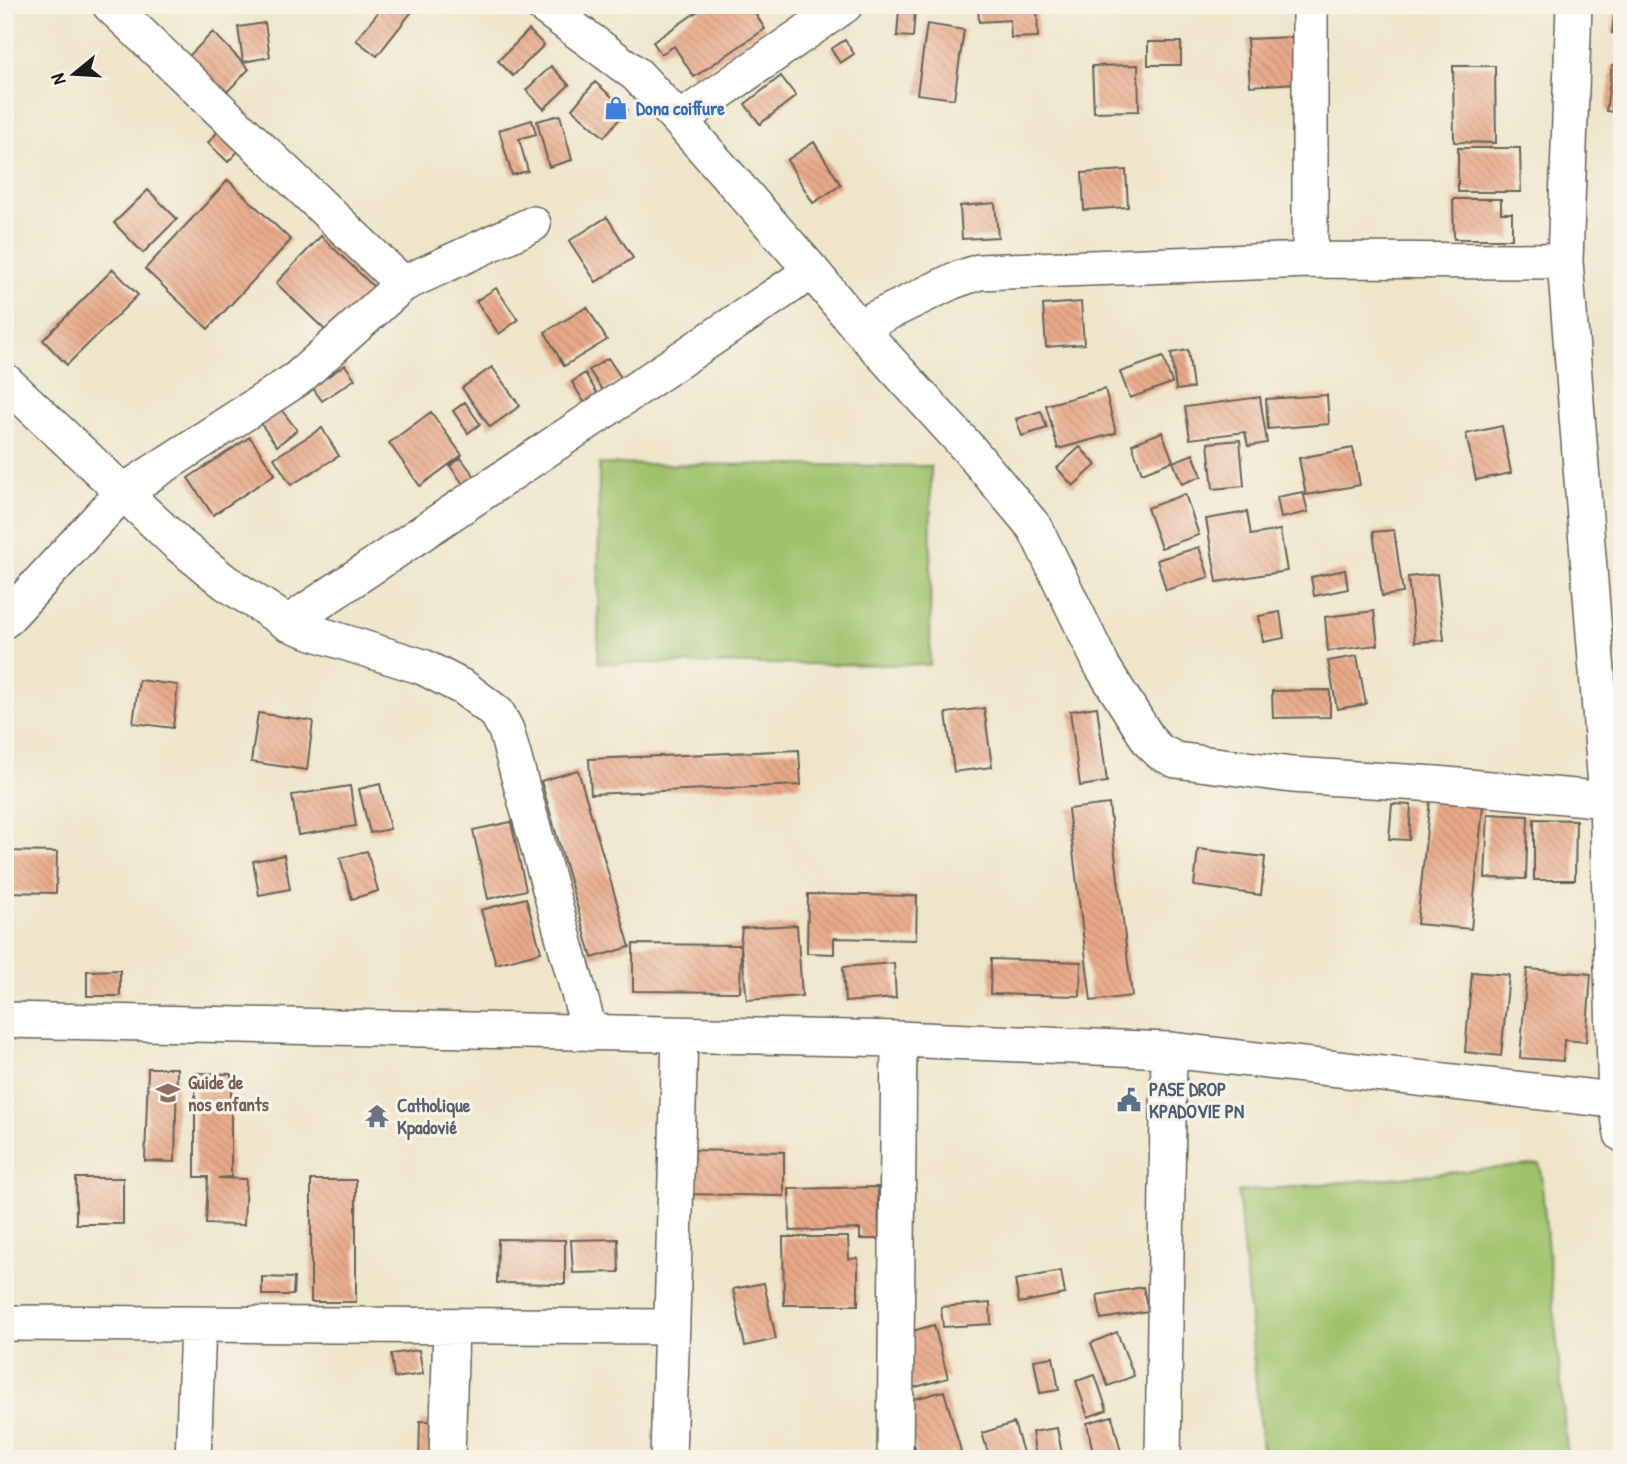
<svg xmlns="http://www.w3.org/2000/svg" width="1627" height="1464" font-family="'Patrick Hand',sans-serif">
  <defs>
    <pattern id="building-back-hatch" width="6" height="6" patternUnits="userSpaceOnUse" patternTransform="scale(1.75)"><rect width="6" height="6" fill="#e8a989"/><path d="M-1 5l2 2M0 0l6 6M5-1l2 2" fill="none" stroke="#c69176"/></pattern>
  </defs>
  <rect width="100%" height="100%" fill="#f7f3e8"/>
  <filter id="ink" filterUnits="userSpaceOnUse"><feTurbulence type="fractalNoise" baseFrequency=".0143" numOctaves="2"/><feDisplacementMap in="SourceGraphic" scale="14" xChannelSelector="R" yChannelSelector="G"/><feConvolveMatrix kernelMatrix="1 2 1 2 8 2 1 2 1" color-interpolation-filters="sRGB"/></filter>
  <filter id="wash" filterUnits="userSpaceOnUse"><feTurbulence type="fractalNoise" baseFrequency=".00686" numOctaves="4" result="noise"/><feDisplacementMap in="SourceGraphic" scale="28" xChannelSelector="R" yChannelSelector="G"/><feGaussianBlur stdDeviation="1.57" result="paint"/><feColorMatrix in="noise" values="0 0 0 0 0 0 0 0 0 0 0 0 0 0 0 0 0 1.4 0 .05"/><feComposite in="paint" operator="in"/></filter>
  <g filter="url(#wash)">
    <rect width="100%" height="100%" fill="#efe5ca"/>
    <path fill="#9fc26b" stroke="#5e6f44" stroke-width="2" d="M 599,464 L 931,466 L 930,665 L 598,663 Z
      M 1540,1164 L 1568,1459 L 1263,1459 L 1238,1192 Z"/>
    <g id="blocks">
      <path fill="url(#building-back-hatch)" d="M 384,5 L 417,5 L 377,56 L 356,40 Z
        M 707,5 L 750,5 L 765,29 L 694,77 L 674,46 L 661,54 L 653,42 Z
        M 978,5 L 1037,5 L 1038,37 L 1011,38 L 1010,20 L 979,22 Z
        M 899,9 L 915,10 L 913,37 L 897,36 Z
        M 1615,10 L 1622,11 L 1622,35 L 1612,33 Z
        M 265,23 L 270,57 L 243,62 L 238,27 Z
        M 927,24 L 964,30 L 954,99 L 917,94 Z
        M 529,30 L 544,45 L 513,76 L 498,61 Z
        M 213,32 L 249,69 L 225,94 L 188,57 Z
        M 1292,37 L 1295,83 L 1250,86 L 1247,39 Z
        M 845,40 L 854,54 L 840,63 L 831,49 Z
        M 1148,42 L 1181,42 L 1181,65 L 1148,65 Z
        M 1138,65 L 1139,111 L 1094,112 L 1092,66 Z
        M 1612,65 L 1622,66 L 1622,113 L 1606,111 Z
        M 551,66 L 569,85 L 544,109 L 526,90 Z
        M 1453,66 L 1495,66 L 1496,143 L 1454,142 Z
        M 781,76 L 796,96 L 760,124 L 745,104 Z
        M 595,82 L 627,110 L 604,137 L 572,109 Z
        M 560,115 L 572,160 L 549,167 L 537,121 Z
        M 532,120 L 536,134 L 519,139 L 528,171 L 512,175 L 499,130 Z
        M 220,129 L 241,148 L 228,162 L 208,143 Z
        M 814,142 L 841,185 L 813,203 L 787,160 Z
        M 1458,148 L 1520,148 L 1521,192 L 1458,192 Z
        M 1126,170 L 1128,207 L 1084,210 L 1082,173 Z
        M 228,180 L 291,240 L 208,329 L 145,269 Z
        M 148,190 L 177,219 L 143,253 L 114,223 Z
        M 1453,199 L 1501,199 L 1501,213 L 1512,213 L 1512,239 L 1454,239 Z
        M 995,203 L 998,237 L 962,239 L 960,206 Z
        M 607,217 L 633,258 L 596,282 L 569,241 Z
        M 321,236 L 374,287 L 329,334 L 276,283 Z
        M 113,269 L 138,295 L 67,365 L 43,340 Z
        M 496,288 L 518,320 L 499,334 L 476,301 Z
        M 1081,302 L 1084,344 L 1046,347 L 1043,305 Z
        M 587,307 L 607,340 L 564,366 L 545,332 Z
        M 1188,350 L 1193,388 L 1176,390 L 1171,353 Z
        M 1163,357 L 1172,383 L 1130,398 L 1120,372 Z
        M 608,358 L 622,379 L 603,391 L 589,370 Z
        M 345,365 L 355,379 L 322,401 L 312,387 Z
        M 492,367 L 520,406 L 490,427 L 462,388 Z
        M 585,373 L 600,398 L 587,407 L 572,382 Z
        M 1105,389 L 1116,433 L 1058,449 L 1046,405 Z
        M 1327,395 L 1329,424 L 1268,429 L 1266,399 Z
        M 1260,397 L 1267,443 L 1248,446 L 1245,432 L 1190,439 L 1185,407 Z
        M 465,402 L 480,424 L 468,433 L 453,411 Z
        M 281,409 L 297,430 L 277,446 L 261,424 Z
        M 1041,411 L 1047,428 L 1022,436 L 1016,419 Z
        M 431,412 L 462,455 L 420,486 L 389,443 Z
        M 1502,426 L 1511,473 L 1476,480 L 1466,434 Z
        M 322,428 L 339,456 L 291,485 L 274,458 Z
        M 1162,432 L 1173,461 L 1142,473 L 1132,444 Z
        M 250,437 L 275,474 L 213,515 L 188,478 Z
        M 1240,440 L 1244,486 L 1213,489 L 1208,443 Z
        M 1080,447 L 1096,465 L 1073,486 L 1057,468 Z
        M 1353,448 L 1360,485 L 1306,495 L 1299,458 Z
        M 1193,454 L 1202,476 L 1182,484 L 1173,462 Z
        M 461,458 L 475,477 L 464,485 L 450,466 Z
        M 1303,492 L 1308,512 L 1281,518 L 1277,497 Z
        M 1185,494 L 1199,535 L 1161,548 L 1147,508 Z
        M 1247,512 L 1251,535 L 1280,530 L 1287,571 L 1217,582 L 1206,519 Z
        M 1394,530 L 1403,593 L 1382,596 L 1373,532 Z
        M 1199,547 L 1209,577 L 1166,590 L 1157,560 Z
        M 1345,570 L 1348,589 L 1314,596 L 1311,577 Z
        M 1437,574 L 1444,640 L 1415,642 L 1408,577 Z
        M 1374,611 L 1378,645 L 1328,651 L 1325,617 Z
        M 1280,612 L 1284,638 L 1263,642 L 1259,616 Z
        M 1357,656 L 1366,704 L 1337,709 L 1328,661 Z
        M 139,680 L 178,685 L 173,728 L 133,723 Z
        M 1330,690 L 1330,717 L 1273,718 L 1272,691 Z
        M 1097,707 L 1107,782 L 1080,786 L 1070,711 Z
        M 984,708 L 992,767 L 954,772 L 946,713 Z
        M 258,713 L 313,721 L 307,770 L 251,762 Z
        M 799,750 L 801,785 L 591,794 L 589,759 Z
        M 578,770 L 630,947 L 592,958 L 541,781 Z
        M 380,784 L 390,829 L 370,833 L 359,789 Z
        M 350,786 L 356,826 L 298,835 L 292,795 Z
        M 1430,800 L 1483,806 L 1471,929 L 1417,924 Z
        M 1109,804 L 1132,996 L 1091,1001 L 1068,809 Z
        M 1392,804 L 1411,805 L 1409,840 L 1389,839 Z
        M 1488,814 L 1528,816 L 1526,879 L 1485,878 Z
        M 1534,819 L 1576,820 L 1575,880 L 1534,880 Z
        M 511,822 L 526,890 L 488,899 L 473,830 Z
        M 1198,849 L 1265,857 L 1261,895 L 1194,886 Z
        M 5,851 L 57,852 L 56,893 L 5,892 Z
        M 367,851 L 378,891 L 352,899 L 340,858 Z
        M 284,855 L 290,889 L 259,895 L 253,861 Z
        M 808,894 L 917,896 L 916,940 L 834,938 L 834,954 L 807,953 Z
        M 5,897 L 10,897 L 9,997 L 5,997 Z
        M 526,898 L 541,952 L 496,964 L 481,910 Z
        M 797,925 L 802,996 L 747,1000 L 741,946 L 740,992 L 633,991 L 633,944 L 740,945 L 742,928 Z
        M 991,959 L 1081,962 L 1080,996 L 990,994 Z
        M 894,963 L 896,998 L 845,1002 L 843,967 Z
        M 1527,969 L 1591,974 L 1586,1042 L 1564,1040 L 1563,1061 L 1520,1058 Z
        M 120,970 L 120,996 L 87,996 L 87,971 Z
        M 1472,972 L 1509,975 L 1501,1056 L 1465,1052 Z
        M 148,1068 L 177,1068 L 175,1162 L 145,1161 Z
        M 195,1073 L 231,1074 L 231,1177 L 218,1178 L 246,1179 L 244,1225 L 206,1224 L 208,1177 L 195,1177 Z
        M 688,1150 L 784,1152 L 784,1196 L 687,1194 Z
        M 76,1178 L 123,1178 L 123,1224 L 76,1224 Z
        M 311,1180 L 356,1180 L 356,1302 L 311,1302 Z
        M 878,1187 L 879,1239 L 860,1239 L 860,1229 L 790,1231 L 789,1189 Z
        M 783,1237 L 848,1237 L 849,1259 L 858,1258 L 858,1305 L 784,1305 Z
        M 498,1239 L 565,1240 L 565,1284 L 497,1283 Z
        M 618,1239 L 619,1272 L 573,1273 L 571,1240 Z
        M 1061,1271 L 1065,1294 L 1019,1303 L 1015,1280 Z
        M 262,1277 L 294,1278 L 293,1295 L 262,1295 Z
        M 764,1283 L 776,1339 L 745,1346 L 733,1289 Z
        M 1143,1287 L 1148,1311 L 1101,1319 L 1097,1295 Z
        M 990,1303 L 991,1324 L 943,1327 L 941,1307 Z
        M 934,1325 L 948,1378 L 912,1388 L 898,1335 Z
        M 1117,1332 L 1134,1376 L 1108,1386 L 1091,1343 Z
        M 419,1350 L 423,1374 L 394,1378 L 391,1354 Z
        M 1053,1357 L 1059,1390 L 1040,1393 L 1034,1360 Z
        M 1095,1375 L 1107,1410 L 1088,1417 L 1076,1381 Z
        M 944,1391 L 961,1451 L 933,1459 L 918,1459 L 903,1402 Z
        M 1112,1416 L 1121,1452 L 1094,1458 L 1087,1423 Z
        M 420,1421 L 440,1421 L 438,1459 L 419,1459 Z
        M 1014,1423 L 1025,1459 L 990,1459 L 982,1433 Z
        M 1057,1428 L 1063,1459 L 1036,1459 L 1032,1432 Z
        M 319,1454 L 363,1454 L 363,1459 L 319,1459 Z
        M 586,1455 L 635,1456 L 635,1459 L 586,1459 Z"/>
    </g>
  </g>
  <g filter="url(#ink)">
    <use href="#blocks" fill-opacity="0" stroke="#666259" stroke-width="2"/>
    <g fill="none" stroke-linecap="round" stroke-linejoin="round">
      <g stroke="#666259" stroke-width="38">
        <path id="street" d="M 110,5 L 403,284
          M 542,5 L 637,75 L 679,120 L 812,271 L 858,327 L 968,448 L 1035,528 L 1102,666 L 1150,742 L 1160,752 L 1176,760 L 1292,775 L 1436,784 L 1607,800
          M 1574,5 L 1565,261 L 1607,800 L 1616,1100 L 1622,1134
          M 679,120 L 845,5
          M 1310,260 L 1310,5
          M 858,327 L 953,281 L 979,272 L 1310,260 L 1565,261
          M 5,381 L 178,544 L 225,582 L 288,623 L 315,633 L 423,667 L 464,688 L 497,713 L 506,730 L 590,1033
          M 5,620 L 123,492 L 297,379 L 403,284 L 533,224
          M 288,623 L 812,271
          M 5,1020 L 899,1039 L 1169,1050 L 1622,1101
          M 5,1323 L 672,1327
          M 193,1459 L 198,1325
          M 447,1459 L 451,1326
          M 668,1459 L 680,1035
          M 895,1459 L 899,1039
          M 1163,1459 L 1169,1050"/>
      </g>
      <use href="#street" stroke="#fff" stroke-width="35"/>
    </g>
  </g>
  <defs>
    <g id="shop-bare" transform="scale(1.89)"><path d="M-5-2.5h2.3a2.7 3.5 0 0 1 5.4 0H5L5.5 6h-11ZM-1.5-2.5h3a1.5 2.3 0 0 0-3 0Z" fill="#3f7fe0" stroke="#f7f3e8" stroke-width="2.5" paint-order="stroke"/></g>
    <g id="school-bare" transform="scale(1.89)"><path d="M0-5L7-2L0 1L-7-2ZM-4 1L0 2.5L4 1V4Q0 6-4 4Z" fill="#8d6e63" stroke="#f7f3e8" stroke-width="2.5" paint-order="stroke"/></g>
    <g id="civic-bare" transform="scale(1.89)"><path d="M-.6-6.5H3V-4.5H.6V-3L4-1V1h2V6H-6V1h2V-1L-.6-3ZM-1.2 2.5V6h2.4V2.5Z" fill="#5c6f8a" stroke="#f7f3e8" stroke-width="2.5" paint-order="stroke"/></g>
    <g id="temple-bare" transform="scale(1.89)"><path d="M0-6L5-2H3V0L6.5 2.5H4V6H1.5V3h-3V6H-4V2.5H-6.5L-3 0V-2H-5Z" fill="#6b7280" stroke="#f7f3e8" stroke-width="2.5" paint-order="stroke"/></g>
  </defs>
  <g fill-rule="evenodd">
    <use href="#shop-bare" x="616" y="108"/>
    <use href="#school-bare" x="168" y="1093"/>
    <use href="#civic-bare" x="1129" y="1100"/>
    <use href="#temple-bare" x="377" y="1116"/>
  </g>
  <g text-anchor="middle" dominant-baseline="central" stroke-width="6" stroke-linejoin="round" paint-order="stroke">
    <g font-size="19" font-weight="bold" fill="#366cbe" stroke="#f7f3e8" text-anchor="start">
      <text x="636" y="108">Dona coiffure</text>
    </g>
    <g font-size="19" font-weight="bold" fill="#785e54" stroke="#f7f3e8" text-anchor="start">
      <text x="188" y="1082">Guide de<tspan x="188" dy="22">nos enfants</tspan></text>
    </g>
    <g font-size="19" font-weight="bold" fill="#4e5e75" stroke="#f7f3e8" text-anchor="start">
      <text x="1149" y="1089">PASE DROP<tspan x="1149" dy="22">KPADOVIE PN</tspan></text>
    </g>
    <g font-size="19" font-weight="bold" fill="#5b616d" stroke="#f7f3e8" text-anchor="start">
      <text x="397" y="1105">Catholique<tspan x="397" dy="22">Kpadovié</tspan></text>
    </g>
  </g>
  <rect width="1627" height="1464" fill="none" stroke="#f7f3e8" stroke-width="28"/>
  <g transform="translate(74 74) rotate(252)" stroke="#f7f3e8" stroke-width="5" paint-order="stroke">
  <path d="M0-5L12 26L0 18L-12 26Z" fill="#1c1c1c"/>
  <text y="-10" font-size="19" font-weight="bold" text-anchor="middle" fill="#1c1c1c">N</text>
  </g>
</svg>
